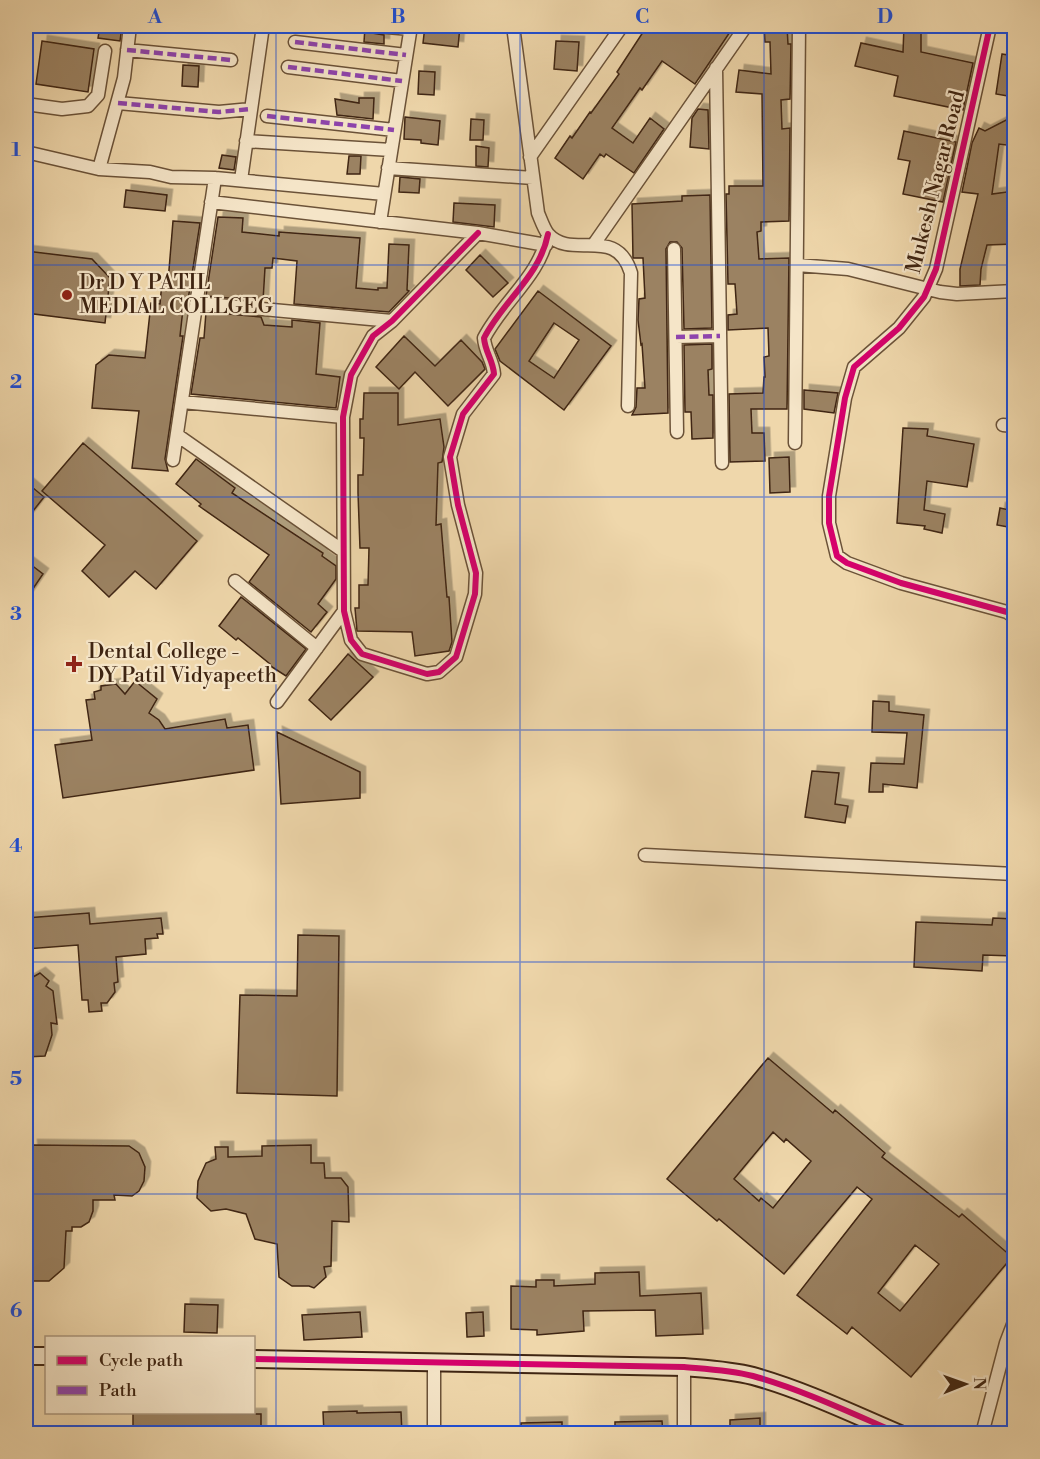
<svg xmlns="http://www.w3.org/2000/svg" width="1040" height="1459" font-family="'Libre Bodoni',serif">
  <defs>
    <filter id="shadow"><feDropShadow dx="5.5" dy="-5.5" stdDeviation="0" flood-color="#0004"/></filter>
  </defs>
  <rect width="100%" height="100%" fill="#efd7ab"/>
  <filter id="stains"><feTurbulence type="fractalNoise" baseFrequency=".00333" numOctaves="4"/><feColorMatrix values="0 0 0 0 .2 0 0 0 0 .09 0 0 0 0 .02 0 0 0 .5 -.17"/></filter>
  <radialGradient id="worn" r=".72"><stop offset=".6" stop-color="#630" stop-opacity="0"/><stop offset="1" stop-color="#630" stop-opacity=".3"/></radialGradient>
  <path fill="#9b8262" stroke="#3f2512" stroke-width="1.5" fill-rule="evenodd" filter="url(#shadow)" d="M 100,26 L 122,26 L 120,41 L 98,38 Z
    M 425,26 L 460,26 L 458,47 L 423,43 Z
    M 647,26 L 734,26 L 695,84 L 662,61 L 642,90 L 640,88 L 612,128 L 633,143 L 650,118 L 664,129 L 634,173 L 606,154 L 604,157 L 600,154 L 583,179 L 555,158 L 570,136 L 572,138 L 590,112 L 591,113 L 619,74 L 617,72 Z
    M 764,26 L 787,26 L 788,44 L 791,44 L 790,99 L 781,100 L 782,129 L 790,128 L 789,221 L 761,222 L 761,231 L 757,232 L 759,259 L 789,258 L 787,409 L 751,409 L 752,433 L 764,433 L 765,461 L 730,462 L 729,394 L 763,393 L 764,377 L 765,377 L 764,357 L 769,356 L 768,328 L 728,330 L 728,315 L 737,314 L 735,284 L 728,284 L 726,194 L 729,194 L 729,186 L 763,186 L 762,94 L 736,92 L 739,70 L 771,74 L 770,42 L 765,42 Z
    M 904,26 L 921,26 L 921,52 L 973,63 L 963,110 L 894,96 L 898,76 L 855,66 L 861,43 L 903,52 Z
    M 365,27 L 368,28 L 372,33 L 384,35 L 384,44 L 364,42 Z
    M 42,41 L 94,49 L 88,92 L 36,84 Z
    M 556,41 L 579,42 L 577,71 L 554,69 Z
    M 1002,54 L 1014,56 L 1014,97 L 996,94 Z
    M 183,65 L 199,66 L 198,87 L 182,86 Z
    M 419,71 L 435,72 L 434,95 L 418,94 Z
    M 359,98 L 374,98 L 373,119 L 337,115 L 335,99 L 359,103 Z
    M 698,109 L 708,110 L 709,149 L 690,147 L 692,118 Z
    M 1014,116 L 1014,146 L 999,144 L 992,194 L 1014,191 L 1014,244 L 987,245 L 981,269 L 980,285 L 960,286 L 960,269 L 978,194 L 962,192 L 972,143 L 979,128 L 985,131 Z
    M 405,117 L 440,121 L 438,145 L 421,143 L 421,140 L 404,139 Z
    M 471,119 L 484,120 L 483,140 L 470,140 Z
    M 904,131 L 956,142 L 943,202 L 903,194 L 910,161 L 898,159 Z
    M 476,146 L 489,148 L 488,167 L 476,166 Z
    M 222,155 L 236,157 L 234,170 L 219,168 Z
    M 349,156 L 361,156 L 360,174 L 347,174 Z
    M 400,177 L 420,179 L 419,193 L 399,192 Z
    M 126,190 L 167,195 L 165,211 L 124,207 Z
    M 710,195 L 712,328 L 684,329 L 682,248 L 677,242 L 670,242 L 666,249 L 668,413 L 632,415 L 636,407 L 637,388 L 645,388 L 642,344 L 641,345 L 638,320 L 639,299 L 645,298 L 643,258 L 633,258 L 632,204 L 682,201 L 682,196 Z
    M 454,203 L 495,205 L 494,227 L 453,222 Z
    M 218,217 L 243,218 L 242,232 L 279,236 L 279,232 L 360,238 L 356,288 L 378,290 L 378,288 L 387,288 L 389,244 L 409,245 L 407,290 L 409,291 L 389,312 L 294,304 L 297,261 L 273,258 L 272,268 L 265,268 L 263,301 L 206,296 Z
    M 173,221 L 200,223 L 188,300 L 184,300 L 180,336 L 183,336 L 165,459 L 168,471 L 132,468 L 139,411 L 92,408 L 96,365 L 109,355 L 145,358 L 151,303 L 160,304 L 162,282 L 168,282 Z
    M 26,251 L 92,259 L 110,278 L 105,323 L 26,313 Z
    M 480,255 L 508,283 L 493,297 L 466,270 Z
    M 538,291 L 611,346 L 564,410 L 500,361 L 495,349 ZM 554,323 L 579,340 L 554,378 L 529,361 Z
    M 206,312 L 261,317 L 264,325 L 292,327 L 292,320 L 320,323 L 316,374 L 340,377 L 336,408 L 191,394 L 200,338 L 204,338 Z
    M 404,336 L 435,366 L 461,340 L 482,362 L 485,369 L 448,406 L 415,372 L 399,389 L 376,367 Z
    M 712,344 L 712,369 L 708,370 L 709,395 L 713,395 L 713,438 L 692,439 L 691,412 L 685,412 L 684,345 Z
    M 804,390 L 838,393 L 834,413 L 804,409 Z
    M 364,393 L 398,393 L 398,425 L 440,419 L 444,447 L 442,462 L 438,463 L 436,525 L 441,524 L 447,597 L 449,597 L 452,642 L 449,651 L 415,656 L 412,632 L 357,631 L 355,608 L 359,608 L 359,585 L 368,585 L 369,548 L 360,548 L 358,493 L 358,475 L 363,475 L 364,438 L 360,438 L 360,419 L 363,419 Z
    M 903,428 L 928,429 L 927,436 L 974,444 L 967,487 L 927,481 L 924,510 L 945,514 L 942,533 L 924,529 L 925,526 L 897,523 Z
    M 83,443 L 197,541 L 156,589 L 135,571 L 109,597 L 82,571 L 105,545 L 42,491 Z
    M 789,457 L 790,492 L 770,493 L 769,458 Z
    M 196,459 L 235,488 L 232,493 L 323,553 L 322,556 L 336,566 L 336,579 L 318,604 L 327,612 L 311,632 L 249,582 L 269,555 L 199,506 L 201,504 L 176,484 Z
    M 26,482 L 44,497 L 26,520 Z
    M 1000,508 L 1014,511 L 1014,528 L 997,525 Z
    M 26,561 L 43,574 L 26,599 Z
    M 241,597 L 306,649 L 286,676 L 269,665 L 270,664 L 238,638 L 236,640 L 219,626 Z
    M 348,654 L 373,677 L 331,720 L 309,700 Z
    M 135,681 L 157,699 L 149,713 L 159,720 L 165,729 L 225,719 L 227,728 L 248,725 L 254,770 L 63,798 L 55,745 L 92,740 L 86,700 L 95,699 L 94,692 L 101,690 L 101,686 L 116,684 L 125,694 Z
    M 873,701 L 889,702 L 889,711 L 924,715 L 917,788 L 883,784 L 883,792 L 869,792 L 871,763 L 904,764 L 907,733 L 872,732 Z
    M 277,732 L 360,772 L 360,798 L 281,804 Z
    M 812,771 L 839,773 L 835,804 L 848,806 L 845,823 L 805,817 Z
    M 89,913 L 90,924 L 161,918 L 163,934 L 157,934 L 158,938 L 145,939 L 146,954 L 116,957 L 118,982 L 114,983 L 115,992 L 107,1003 L 101,1003 L 102,1011 L 89,1012 L 88,1000 L 82,1000 L 78,945 L 26,949 L 26,918 Z
    M 993,918 L 1014,919 L 1014,956 L 983,955 L 982,971 L 914,967 L 916,922 L 992,925 Z
    M 298,935 L 339,936 L 337,1096 L 237,1093 L 240,995 L 297,996 Z
    M 40,973 L 49,981 L 46,986 L 53,991 L 57,1024 L 51,1023 L 52,1035 L 45,1056 L 26,1057 L 26,981 Z
    M 768,1058 L 833,1113 L 835,1110 L 885,1153 L 882,1157 L 959,1217 L 962,1214 L 1012,1257 L 911,1377 L 852,1327 L 847,1334 L 797,1295 L 872,1199 L 857,1187 L 784,1274 L 719,1219 L 717,1221 L 667,1179 ZM 773,1132 L 784,1142 L 786,1139 L 811,1161 L 773,1208 L 761,1198 L 759,1201 L 734,1179 ZM 915,1245 L 939,1264 L 900,1311 L 878,1293 Z
    M 32,1145 L 129,1146 L 139,1153 L 145,1167 L 144,1181 L 139,1191 L 132,1196 L 114,1195 L 115,1200 L 93,1200 L 93,1211 L 89,1222 L 81,1227 L 72,1227 L 72,1231 L 66,1231 L 64,1268 L 49,1281 L 26,1281 L 26,1165 L 33,1155 Z
    M 311,1145 L 311,1163 L 324,1163 L 325,1178 L 341,1178 L 348,1187 L 349,1222 L 332,1221 L 331,1266 L 324,1267 L 326,1277 L 314,1288 L 309,1286 L 292,1286 L 279,1277 L 277,1244 L 255,1239 L 246,1214 L 226,1209 L 211,1211 L 197,1198 L 198,1181 L 206,1163 L 216,1159 L 215,1147 L 228,1147 L 228,1157 L 262,1156 L 262,1146 Z
    M 639,1272 L 640,1296 L 701,1293 L 703,1334 L 656,1336 L 655,1310 L 583,1311 L 584,1331 L 537,1335 L 537,1330 L 511,1329 L 511,1286 L 536,1287 L 536,1280 L 554,1280 L 554,1286 L 595,1284 L 595,1273 Z
    M 185,1304 L 218,1305 L 217,1333 L 184,1332 Z
    M 360,1312 L 362,1337 L 304,1340 L 302,1315 Z
    M 483,1312 L 484,1336 L 467,1337 L 466,1313 Z
    M 357,1411 L 357,1413 L 401,1412 L 402,1434 L 324,1434 L 323,1412 Z
    M 133,1413 L 261,1414 L 261,1434 L 133,1434 Z
    M 760,1418 L 760,1434 L 730,1434 L 730,1420 Z
    M 662,1421 L 663,1434 L 615,1434 L 615,1422 Z
    M 562,1422 L 562,1434 L 521,1434 L 521,1423 Z"/>
  <g fill="none" stroke-linecap="round" stroke-linejoin="round">
    <g stroke="#6b5238" stroke-width="15">
      <path id="street" d="M 376,26 L 410,29
        M 513,26 L 538,213 C 541,220 544,229 548,234 C 572,261 616,224 631,273 L 628,406
        M 990,26 L 936,269 L 924,297 L 899,328 L 854,367 L 845,398 L 829,496 L 829,523 L 837,556 L 847,563 L 901,583 L 1007,612 L 1014,617
        M 295,42 L 406,55
        M 127,50 L 231,60
        M 288,67 L 402,81
        M 716,68 L 722,463
        M 118,103 L 219,112 L 251,109
        M 26,104 L 62,109 L 88,106 L 98,95 L 105,51
        M 267,116 L 394,130
        M 246,141 L 391,150
        M 26,152 L 99,169 L 150,172 L 171,177 L 215,178 L 384,194
        M 530,157 L 622,26
        M 388,168 L 533,178
        M 99,169 L 124,78 L 130,26
        M 241,180 L 263,26
        M 211,202 L 478,233 L 546,245
        M 380,222 L 411,26
        M 478,233 L 392,321 L 373,336 L 351,375 L 343,417 L 344,611 L 351,640 L 362,654 L 427,674 L 439,672 L 456,657 L 475,594 L 476,573 L 458,505 L 450,457 L 463,414 L 494,374 C 493,360 485,352 484,338 C 503,301 540,276 548,234
        M 594,244 L 746,26
        M 674,249 L 677,432
        M 797,265 L 848,269 L 940,292 L 957,294 L 1014,291
        M 196,303 L 392,321
        M 676,337 L 720,336
        M 182,402 L 343,417
        M 1003,425 L 1014,426
        M 177,435 L 343,551
        M 795,443 L 799,26
        M 173,460 L 215,178
        M 235,581 L 317,648
        M 277,702 L 344,611
        M 645,855 L 1014,874
        M 434,1434 L 434,1363
        M 684,1434 L 684,1367
        M 982,1434 L 1006,1343 L 1014,1322"/>
    </g>
    <g stroke="#3f2512" stroke-width="20">
      <path id="secondary" d="M 26,1356 L 46,1356
        M 254,1359 L 684,1367 C 707,1369 730,1370 753,1376 C 803,1390 851,1413 900,1434"/>
    </g>
    <use href="#street" stroke="#f5e5c8" stroke-width="12"/>
    <use href="#secondary" stroke="#f5e5c8" stroke-width="16"/>
    <path stroke="#8e44ad" stroke-width="4.5" stroke-dasharray="9 4.5" stroke-linecap="butt" d="M 376,26 L 410,29
      M 295,42 L 406,55
      M 127,50 L 231,60
      M 288,67 L 402,81
      M 118,103 L 219,112 L 251,109
      M 267,116 L 394,130
      M 676,337 L 720,336"/>
    <g stroke="#f5e5c8" stroke-width="10">
      <path id="cycleway" d="M 990,26 L 936,269 L 924,297 L 899,328 L 854,367 L 845,398 L 829,496 L 829,523 L 837,556 L 847,563 L 901,583 L 1007,612 L 1014,617
        M 478,233 L 392,321 L 373,336 L 351,375 L 343,417 L 344,611 L 351,640 L 362,654 L 427,674 L 439,672 L 456,657 L 475,594 L 476,573 L 458,505 L 450,457 L 463,414 L 494,374 C 493,360 485,352 484,338 C 503,301 540,276 548,234
        M 254,1359 L 684,1367 C 707,1369 730,1370 753,1376 C 803,1390 851,1413 900,1434"/>
    </g>
    <use href="#cycleway" stroke="#d6006c" stroke-width="6"/>
  </g>
  <path fill="none" stroke="#1d4ed8" stroke-width="1.5" stroke-opacity="0.55" d="M 276,26 L 276,1434M 520,26 L 520,1434M 764,26 L 764,1434M 26,265 L 1014,265M 26,497 L 1014,497M 26,730 L 1014,730M 26,962 L 1014,962M 26,1194 L 1014,1194"/>
  <g fill="#8f2418" stroke="#f5e5c8" stroke-width="2">
    <circle cx="67" cy="295" r="6"/>
    <path d="M71 655h6v6h6v6h-6v6h-6v-6h-6v-6h6z"/>
  </g>
  <g text-anchor="middle" dominant-baseline="central" stroke-width="4.5" stroke-linejoin="round" paint-order="stroke">
    <g font-size="21" fill="#3f2512" stroke="#f5e5c8">
      <text transform="translate(936 182) rotate(-76)">Mukesh Nagar Road</text>
    </g>
    <g font-size="21" fill="#3f2512" stroke="#f5e5c8" text-anchor="start">
      <text x="79" y="283">Dr D Y PATIL<tspan x="79" dy="24">MEDIAL COLLGEG</tspan></text>
      <text x="88" y="652">Dental College -<tspan x="88" dy="24">DY Patil Vidyapeeth</tspan></text>
    </g>
  </g>
  <rect width="1040" height="1459" fill="none" stroke="#efd7ab" stroke-width="66"/>
  <rect x="45" y="1336" width="210" height="78" fill="#f5e5c8" stroke="#ac987f" stroke-width="1.5"/>
  <rect x="57" y="1356" width="30" height="9" fill="#d6006c" stroke="#ac987f" stroke-width="1.5"/>
  <text x="99" y="1366" font-size="18" fill="#3f2512">Cycle path</text>
  <rect x="57" y="1386" width="30" height="9" fill="#8e44ad" stroke="#ac987f" stroke-width="1.5"/>
  <text x="99" y="1396" font-size="18" fill="#3f2512">Path</text>
  <g transform="translate(965 1384) rotate(89)" stroke="#f5e5c8" stroke-width="4.5" paint-order="stroke">
  <path d="M0-4.5L10 22L0 15L-10 22Z" fill="#3f2512"/>
  <text y="-9" font-size="16" font-weight="bold" text-anchor="middle" fill="#3f2512">N</text>
  </g>
  <rect x="33" y="33" width="974" height="1393" fill="none" stroke="#1d4ed8" stroke-width="2"/>
  <g font-size="20" text-anchor="middle" font-weight="bold" fill="#1d4ed8">
    <text x="155" y="23">A</text>
    <text x="398" y="23">B</text>
    <text x="642" y="23">C</text>
    <text x="885" y="23">D</text>
    <text x="16" y="156">1</text>
    <text x="16" y="388">2</text>
    <text x="16" y="620">3</text>
    <text x="16" y="852">4</text>
    <text x="16" y="1085">5</text>
    <text x="16" y="1317">6</text>
  </g>
  <rect width="100%" height="100%" filter="url(#stains)"/>
  <rect width="100%" height="100%" fill="url(#worn)"/>
</svg>
